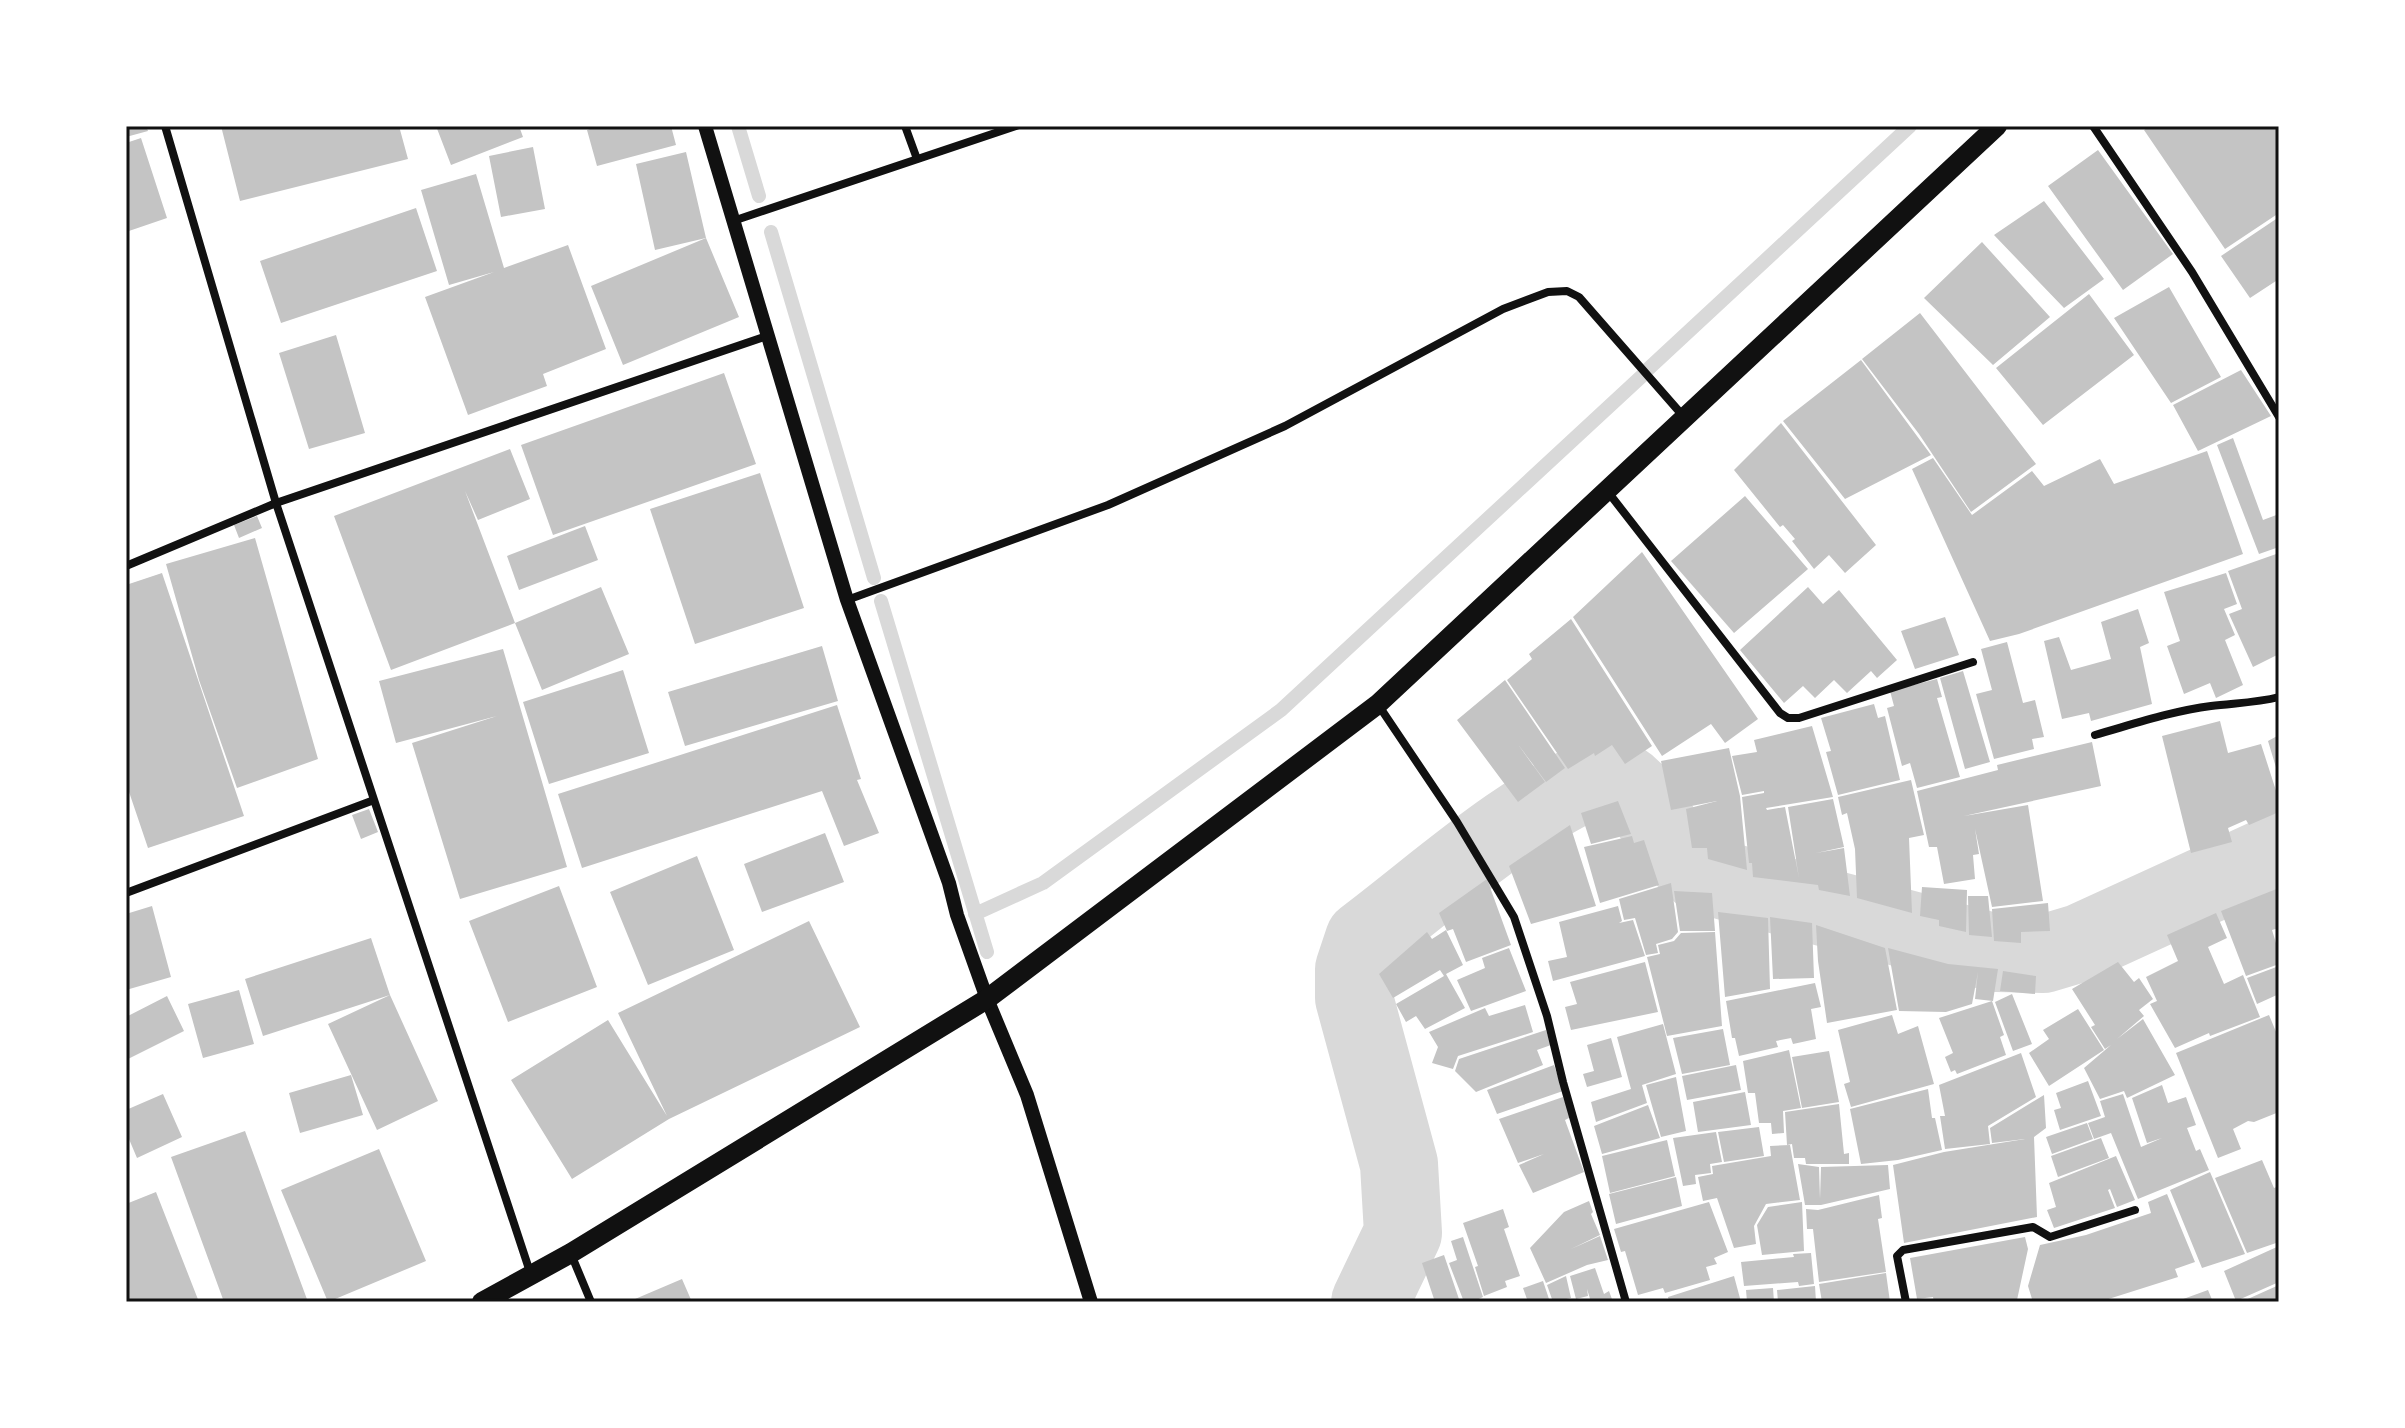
<svg xmlns="http://www.w3.org/2000/svg" width="2405" height="1428" font-family="Literata,serif">
  <rect width="100%" height="100%" fill="#fff"/>
  <g fill="none" stroke-linecap="round" stroke-linejoin="round">
    <path stroke="#d9d9d9" stroke-width="14" d="M 738,126 L 759,196
      M 771,232 L 874,578
      M 1646,371 L 1910,126
      M 881,601 L 987,952
      M 975,914 L 1043,883 L 1281,710 L 1643,375"/>
    <path stroke="#d9d9d9" stroke-width="78" d="M 1370,1302 L 1403,1233 L 1399,1164 L 1354,998 L 1354,969 L 1364,939 C 1442,880 1515,811 1606,773 C 1642,786 1652,821 1675,848 C 1683,858 1694,867 1703,875 L 1996,953 L 2043,954 L 2080,943 L 2279,852"/>
  </g>
  <path fill="#c4c4c4" d="M 126,126 L 146,126 L 148,131 L 126,137 Z
    M 221,126 L 399,126 L 408,159 L 240,201 Z
    M 436,126 L 519,126 L 523,137 L 451,165 Z
    M 600,126 L 671,126 L 676,145 L 597,166 L 587,130 Z
    M 2150,126 L 2273,126 L 2279,133 L 2279,213 L 2225,249 L 2144,130 Z
    M 141,138 L 167,218 L 126,232 L 126,143 Z
    M 533,147 L 545,209 L 501,217 L 489,156 Z
    M 2098,150 L 2173,254 L 2123,290 L 2048,186 Z
    M 686,152 L 706,238 L 655,250 L 636,164 Z
    M 476,174 L 504,268 L 568,245 L 606,349 L 543,374 L 547,386 L 468,415 L 425,297 L 494,272 L 449,285 L 421,190 Z
    M 2044,201 L 2104,279 L 2064,308 L 1994,235 Z
    M 416,208 L 437,271 L 281,323 L 260,261 Z
    M 2279,217 L 2279,279 L 2250,298 L 2221,256 Z
    M 706,238 L 739,317 L 623,365 L 591,286 Z
    M 1982,242 L 2050,317 L 1993,365 L 1924,298 Z
    M 2169,287 L 2221,377 L 2171,403 L 2114,318 Z
    M 2089,294 L 2134,355 L 2043,425 L 1996,368 Z
    M 1920,313 L 2036,464 L 1971,512 L 1919,434 L 1862,359 Z
    M 336,335 L 365,433 L 309,449 L 279,353 Z
    M 1861,360 L 1931,455 L 1845,499 L 1783,421 Z
    M 2241,370 L 2271,416 L 2198,451 L 2173,405 Z
    M 724,373 L 756,464 L 553,535 L 521,445 Z
    M 1781,423 L 1876,545 L 1845,573 L 1829,555 L 1814,569 L 1792,541 L 1795,539 L 1783,525 L 1780,527 L 1734,470 Z
    M 2233,438 L 2263,520 L 2279,514 L 2279,547 L 2259,554 L 2217,445 Z
    M 510,449 L 530,499 L 478,520 L 465,491 L 515,623 L 391,670 L 334,516 Z
    M 2207,451 L 2243,554 L 2019,634 L 1990,641 L 1912,469 L 1933,458 L 1972,515 L 2032,471 L 2044,486 L 2100,459 L 2114,484 Z
    M 760,473 L 804,608 L 695,644 L 650,509 Z
    M 1745,496 L 1808,569 L 1734,633 L 1671,561 Z
    M 257,516 L 262,528 L 239,538 L 234,525 Z
    M 585,526 L 598,560 L 519,590 L 507,556 Z
    M 255,538 L 318,759 L 237,788 L 199,680 L 166,564 Z
    M 1642,552 L 1758,719 L 1725,743 L 1711,724 L 1662,756 L 1573,617 Z
    M 2279,553 L 2279,654 L 2253,667 L 2229,614 L 2242,609 L 2228,571 Z
    M 162,573 L 244,816 L 148,848 L 126,783 L 126,585 Z
    M 2226,573 L 2237,604 L 2224,609 L 2235,635 L 2225,640 L 2243,685 L 2216,698 L 2210,683 L 2184,694 L 2167,646 L 2180,641 L 2164,592 Z
    M 601,587 L 629,654 L 542,690 L 515,623 Z
    M 1808,587 L 1823,604 L 1839,590 L 1897,660 L 1877,678 L 1871,671 L 1847,693 L 1834,680 L 1815,698 L 1803,686 L 1784,703 L 1740,650 Z
    M 2138,609 L 2149,643 L 2140,647 L 2152,704 L 2091,721 L 2089,713 L 2062,719 L 2044,641 L 2059,637 L 2071,670 L 2111,659 L 2101,622 Z
    M 1945,617 L 1959,655 L 1915,669 L 1901,631 Z
    M 1571,619 L 1652,746 L 1625,764 L 1612,745 L 1595,756 L 1594,753 L 1568,769 L 1507,680 L 1532,659 L 1529,654 Z
    M 2007,642 L 2023,703 L 2035,700 L 2044,737 L 2032,739 L 2034,749 L 1994,759 L 1976,694 L 1992,690 L 1981,649 Z
    M 822,646 L 838,701 L 685,746 L 668,692 Z
    M 503,649 L 567,867 L 460,899 L 412,743 L 497,716 L 396,743 L 379,681 Z
    M 623,670 L 649,753 L 549,784 L 523,702 Z
    M 1963,671 L 1990,762 L 1965,769 L 1940,678 Z
    M 1937,679 L 1942,697 L 1937,698 L 1960,777 L 1917,788 L 1910,763 L 1902,766 L 1887,708 L 1894,706 L 1890,691 Z
    M 1505,680 L 1565,768 L 1546,782 L 1517,743 L 1545,782 L 1518,802 L 1457,720 Z
    M 1874,704 L 1878,718 L 1885,716 L 1900,780 L 1838,795 L 1826,752 L 1831,751 L 1821,718 Z
    M 837,705 L 861,779 L 857,780 L 879,833 L 844,846 L 822,791 L 582,868 L 558,794 Z
    M 2220,721 L 2228,753 L 2261,744 L 2279,800 L 2279,812 L 2249,825 L 2246,820 L 2228,828 L 2232,842 L 2191,853 L 2162,736 Z
    M 1812,726 L 1833,797 L 1766,808 L 1767,810 L 1785,807 L 1799,878 L 1788,807 L 1833,799 L 1844,847 L 1816,853 L 1844,848 L 1850,896 L 1819,890 L 1818,885 L 1753,877 L 1752,863 L 1749,863 L 1742,797 L 1764,793 L 1764,791 L 1742,795 L 1732,756 L 1757,752 L 1754,740 Z
    M 2279,735 L 2279,774 L 2278,774 L 2268,741 Z
    M 2092,742 L 2101,786 L 1964,816 L 2028,805 L 2043,901 L 1992,907 L 1975,829 L 1979,854 L 1973,855 L 1975,879 L 1944,884 L 1937,847 L 1929,847 L 1917,791 L 1998,770 L 1997,765 Z
    M 1729,748 L 1740,796 L 1747,870 L 1708,859 L 1707,848 L 1692,848 L 1686,809 L 1717,801 L 1671,810 L 1661,761 Z
    M 1911,780 L 1924,835 L 1909,838 L 1912,913 L 1857,898 L 1855,849 L 1847,813 L 1842,815 L 1838,797 Z
    M 1618,801 L 1631,834 L 1591,844 L 1581,813 Z
    M 369,809 L 378,832 L 361,839 L 352,815 Z
    M 1570,825 L 1596,906 L 1531,924 L 1509,866 Z
    M 825,833 L 844,882 L 762,912 L 744,864 Z
    M 1632,836 L 1634,843 L 1644,840 L 1659,885 L 1600,903 L 1584,847 Z
    M 697,856 L 734,950 L 648,985 L 610,892 Z
    M 1487,879 L 1511,945 L 1466,962 L 1453,929 L 1447,931 L 1439,913 Z
    M 1671,883 L 1678,932 L 1672,939 L 1656,944 L 1658,953 L 1646,955 L 1635,918 L 1624,920 L 1619,899 Z
    M 559,886 L 597,987 L 508,1022 L 469,921 Z
    M 1922,887 L 1967,890 L 1966,932 L 1939,926 L 1939,920 L 1920,916 Z
    M 2279,888 L 2279,928 L 2272,930 L 2279,953 L 2279,964 L 2246,976 L 2221,911 Z
    M 1674,891 L 1712,893 L 1715,931 L 1680,931 Z
    M 1968,896 L 1988,896 L 1992,937 L 1969,935 Z
    M 2048,903 L 2050,931 L 2021,932 L 2021,943 L 1994,941 L 1992,909 Z
    M 152,906 L 171,977 L 126,990 L 126,914 Z
    M 1618,906 L 1622,921 L 1619,923 L 1633,920 L 1645,956 L 1553,981 L 1548,961 L 1567,957 L 1559,922 Z
    M 1718,912 L 1768,918 L 1770,989 L 1725,997 Z
    M 2216,913 L 2227,938 L 2208,947 L 2224,984 L 2243,975 L 2260,1017 L 2210,1036 L 2209,1033 L 2175,1048 L 2150,1004 L 2157,1001 L 2146,977 L 2178,961 L 2167,935 Z
    M 1770,917 L 1812,923 L 1814,978 L 1773,979 Z
    M 809,921 L 860,1027 L 669,1119 L 572,1179 L 511,1080 L 608,1020 L 667,1116 L 618,1013 Z
    M 1816,925 L 1885,948 L 1897,1010 L 1827,1023 L 1818,961 Z
    M 1446,930 L 1463,965 L 1446,974 L 1465,1008 L 1425,1029 L 1416,1016 L 1406,1022 L 1396,1004 L 1444,976 L 1440,970 L 1393,998 L 1379,974 L 1427,932 L 1432,939 Z
    M 1715,932 L 1722,1026 L 1667,1036 L 1647,957 L 1660,954 L 1658,945 L 1674,941 L 1681,933 Z
    M 371,938 L 390,995 L 263,1036 L 245,979 Z
    M 1509,948 L 1526,991 L 1471,1011 L 1457,980 L 1485,968 L 1482,958 Z
    M 1888,948 L 1948,964 L 1998,969 L 1993,1001 L 1975,999 L 1978,972 L 1972,1004 L 1946,1012 L 1899,1011 Z
    M 1645,962 L 1658,1012 L 1571,1030 L 1565,1007 L 1577,1004 L 1570,982 Z
    M 2118,962 L 2134,982 L 2139,978 L 2153,999 L 2139,1010 L 2144,1016 L 2117,1039 L 2143,1019 L 2175,1075 L 2127,1098 L 2124,1091 L 2100,1099 L 2084,1068 L 2111,1045 L 2105,1049 L 2091,1027 L 2095,1025 L 2072,989 Z
    M 2279,966 L 2279,994 L 2257,1004 L 2247,978 Z
    M 2003,971 L 2036,976 L 2035,994 L 2000,991 Z
    M 1815,983 L 1821,1007 L 1811,1009 L 1816,1039 L 1793,1044 L 1791,1038 L 1776,1041 L 1778,1047 L 1739,1056 L 1735,1038 L 1732,1038 L 1726,1001 Z
    M 239,990 L 254,1044 L 203,1058 L 188,1004 Z
    M 2012,994 L 2032,1044 L 2013,1051 L 1995,1002 Z
    M 390,995 L 438,1101 L 377,1130 L 328,1024 Z
    M 167,996 L 184,1031 L 126,1060 L 126,1017 Z
    M 1992,1001 L 2004,1035 L 2000,1037 L 2006,1055 L 1957,1074 L 1955,1070 L 1951,1072 L 1945,1057 L 1953,1053 L 1939,1018 Z
    M 1525,1005 L 1533,1032 L 1458,1056 L 1453,1069 L 1432,1063 L 1438,1047 L 1429,1032 L 1485,1008 L 1489,1016 Z
    M 2078,1009 L 2104,1050 L 2049,1086 L 2029,1053 L 2049,1039 L 2043,1030 Z
    M 1892,1015 L 1898,1034 L 1918,1026 L 1934,1084 L 1851,1107 L 1844,1084 L 1850,1082 L 1838,1030 Z
    M 2269,1015 L 2279,1039 L 2279,1112 L 2254,1122 L 2248,1121 L 2233,1129 L 2241,1149 L 2218,1158 L 2176,1053 Z
    M 1663,1024 L 1676,1074 L 1642,1085 L 1647,1103 L 1596,1122 L 1591,1102 L 1631,1089 L 1617,1037 Z
    M 1723,1029 L 1730,1065 L 1682,1074 L 1673,1038 Z
    M 1546,1030 L 1551,1045 L 1537,1050 L 1543,1065 L 1476,1092 L 1455,1071 L 1459,1059 Z
    M 1611,1038 L 1622,1077 L 1587,1087 L 1583,1074 L 1594,1071 L 1587,1045 Z
    M 1789,1050 L 1801,1108 L 1783,1111 L 1784,1133 L 1772,1134 L 1771,1123 L 1759,1123 L 1755,1093 L 1748,1093 L 1743,1061 Z
    M 1829,1051 L 1839,1102 L 1802,1108 L 1792,1057 Z
    M 2021,1053 L 2036,1097 L 1988,1126 L 1990,1144 L 1945,1149 L 1940,1116 L 1945,1116 L 1939,1085 Z
    M 1554,1065 L 1563,1091 L 1497,1114 L 1487,1090 Z
    M 1736,1065 L 1741,1090 L 1687,1100 L 1682,1076 Z
    M 351,1075 L 363,1115 L 300,1133 L 289,1093 Z
    M 1676,1077 L 1686,1131 L 1661,1137 L 1646,1085 Z
    M 2088,1081 L 2101,1116 L 2060,1130 L 2054,1110 L 2061,1108 L 2056,1093 Z
    M 2162,1085 L 2168,1103 L 2186,1097 L 2196,1125 L 2187,1128 L 2196,1151 L 2200,1149 L 2209,1170 L 2138,1199 L 2111,1133 L 2094,1139 L 2088,1123 L 2105,1117 L 2100,1101 L 2123,1094 L 2141,1147 L 2162,1138 L 2147,1143 L 2132,1098 Z
    M 1928,1089 L 1932,1118 L 1935,1118 L 1942,1150 L 1898,1160 L 1861,1164 L 1850,1109 Z
    M 1745,1092 L 1751,1125 L 1698,1132 L 1693,1102 Z
    M 163,1094 L 182,1137 L 137,1158 L 126,1132 L 126,1110 Z
    M 2044,1095 L 2046,1128 L 2034,1137 L 2037,1217 L 1904,1243 L 1893,1165 L 1944,1152 L 2025,1139 L 1992,1143 L 1990,1128 Z
    M 1563,1097 L 1571,1117 L 1565,1120 L 1584,1172 L 1533,1193 L 1519,1165 L 1544,1154 L 1518,1163 L 1499,1119 Z
    M 1839,1104 L 1844,1154 L 1849,1153 L 1849,1164 L 1806,1164 L 1805,1158 L 1794,1158 L 1792,1144 L 1787,1145 L 1785,1112 Z
    M 1648,1105 L 1660,1138 L 1602,1154 L 1594,1126 Z
    M 2087,1123 L 2093,1139 L 2052,1154 L 2046,1137 Z
    M 1759,1127 L 1764,1156 L 1724,1162 L 1718,1132 Z
    M 245,1131 L 271,1202 L 308,1302 L 224,1302 L 171,1157 Z
    M 1716,1132 L 1722,1162 L 1710,1164 L 1711,1173 L 1695,1175 L 1696,1184 L 1683,1186 L 1673,1138 Z
    M 2101,1138 L 2109,1158 L 2058,1177 L 2051,1156 Z
    M 1667,1140 L 1675,1176 L 1610,1193 L 1602,1156 Z
    M 1790,1145 L 1800,1200 L 1766,1204 L 1754,1226 L 1756,1244 L 1734,1248 L 1717,1198 L 1703,1201 L 1698,1177 L 1713,1174 L 1712,1166 L 1771,1156 L 1770,1146 Z
    M 379,1149 L 426,1261 L 328,1302 L 281,1190 Z
    M 2116,1156 L 2135,1200 L 2117,1207 L 2110,1189 L 2108,1190 L 2115,1208 L 2054,1228 L 2047,1210 L 2056,1207 L 2049,1183 Z
    M 2262,1160 L 2274,1188 L 2279,1186 L 2279,1242 L 2247,1253 L 2215,1178 Z
    M 1798,1164 L 1819,1167 L 1820,1199 L 1821,1167 L 1888,1165 L 1890,1189 L 1821,1205 L 1805,1205 Z
    M 2210,1172 L 2245,1254 L 2202,1268 L 2170,1190 Z
    M 1676,1177 L 1682,1206 L 1616,1224 L 1609,1194 Z
    M 156,1192 L 199,1302 L 126,1302 L 126,1204 Z
    M 2167,1194 L 2195,1262 L 2175,1269 L 2178,1277 L 2099,1302 L 2063,1302 L 2032,1299 L 2028,1286 L 2040,1245 L 2086,1235 L 2151,1213 L 2148,1202 Z
    M 1879,1195 L 1882,1218 L 1878,1219 L 1886,1272 L 1819,1282 L 1813,1229 L 1807,1229 L 1806,1209 L 1818,1210 Z
    M 1589,1201 L 1593,1212 L 1591,1214 L 1600,1235 L 1571,1249 L 1600,1236 L 1608,1260 L 1587,1265 L 1546,1283 L 1530,1248 L 1564,1212 Z
    M 1709,1202 L 1728,1252 L 1714,1258 L 1717,1264 L 1706,1267 L 1710,1280 L 1665,1293 L 1663,1288 L 1638,1295 L 1625,1251 L 1621,1252 L 1614,1229 Z
    M 1802,1202 L 1804,1251 L 1762,1255 L 1757,1225 L 1768,1207 Z
    M 1503,1209 L 1509,1227 L 1504,1229 L 1520,1276 L 1505,1281 L 1507,1287 L 1484,1296 L 1475,1267 L 1478,1266 L 1463,1223 Z
    M 1463,1237 L 1483,1297 L 1472,1302 L 1464,1302 L 1449,1263 L 1457,1260 L 1451,1241 Z
    M 2025,1237 L 2028,1249 L 2017,1300 L 2008,1302 L 1934,1302 L 1933,1297 L 1917,1299 L 1910,1258 Z
    M 2279,1246 L 2279,1282 L 2236,1301 L 2224,1271 Z
    M 1811,1253 L 1814,1284 L 1799,1286 L 1798,1282 L 1744,1286 L 1741,1262 L 1794,1257 L 1793,1254 Z
    M 1444,1255 L 1460,1302 L 1435,1302 L 1422,1263 Z
    M 1595,1268 L 1604,1294 L 1609,1291 L 1613,1302 L 1591,1302 L 1587,1289 L 1588,1296 L 1576,1299 L 1570,1276 Z
    M 1886,1273 L 1890,1302 L 1822,1302 L 1819,1284 Z
    M 1566,1276 L 1571,1298 L 1553,1302 L 1547,1285 Z
    M 1734,1276 L 1741,1302 L 1669,1302 L 1668,1297 Z
    M 682,1279 L 692,1302 L 628,1302 Z
    M 1543,1281 L 1550,1302 L 1528,1302 L 1523,1288 Z
    M 2279,1285 L 2279,1302 L 2241,1302 Z
    M 1815,1286 L 1816,1302 L 1778,1302 L 1777,1290 Z
    M 1773,1288 L 1774,1302 L 1747,1302 L 1746,1290 Z
    M 2208,1290 L 2213,1302 L 2175,1302 Z"/>
  <g fill="none" stroke-linecap="round" stroke-linejoin="round">
    <path stroke="#111" stroke-width="8" d="M 165,126 L 276,503 L 531,1275
      M 905,126 L 917,159
      M 2093,126 L 2192,272 L 2279,417
      M 733,221 L 1016,126
      M 1608,492 L 1780,713 L 1788,718 L 1799,718 L 1973,662
      M 126,566 L 276,503 L 767,336
      M 847,600 L 1108,505 L 1285,426 L 1503,309 L 1548,292 L 1567,291 L 1579,297 L 1684,417
      M 1379,706 L 1457,822 L 1514,917 L 1547,1016 L 1563,1082 L 1626,1302
      M 2095,735 C 2134,724 2172,711 2211,706 C 2234,703 2256,703 2279,697
      M 126,893 L 374,800
      M 571,1254 L 591,1302
      M 1906,1302 L 1897,1256 L 1903,1250 L 2033,1227 L 2050,1237 L 2135,1210"/>
    <path stroke="#111" stroke-width="14" d="M 705,126 L 847,600 L 949,883 L 957,915 L 987,999 L 1027,1095 L 1091,1302"/>
    <path stroke="#111" stroke-width="20" d="M 482,1302 L 571,1253 L 987,999 L 1378,704 L 1997,126"/>
  </g>
  <rect width="2405" height="1428" fill="none" stroke="#ffffff" stroke-width="256"/>
  <rect x="128" y="128" width="2149" height="1172" fill="none" stroke="#111" stroke-width="3"/>
</svg>
